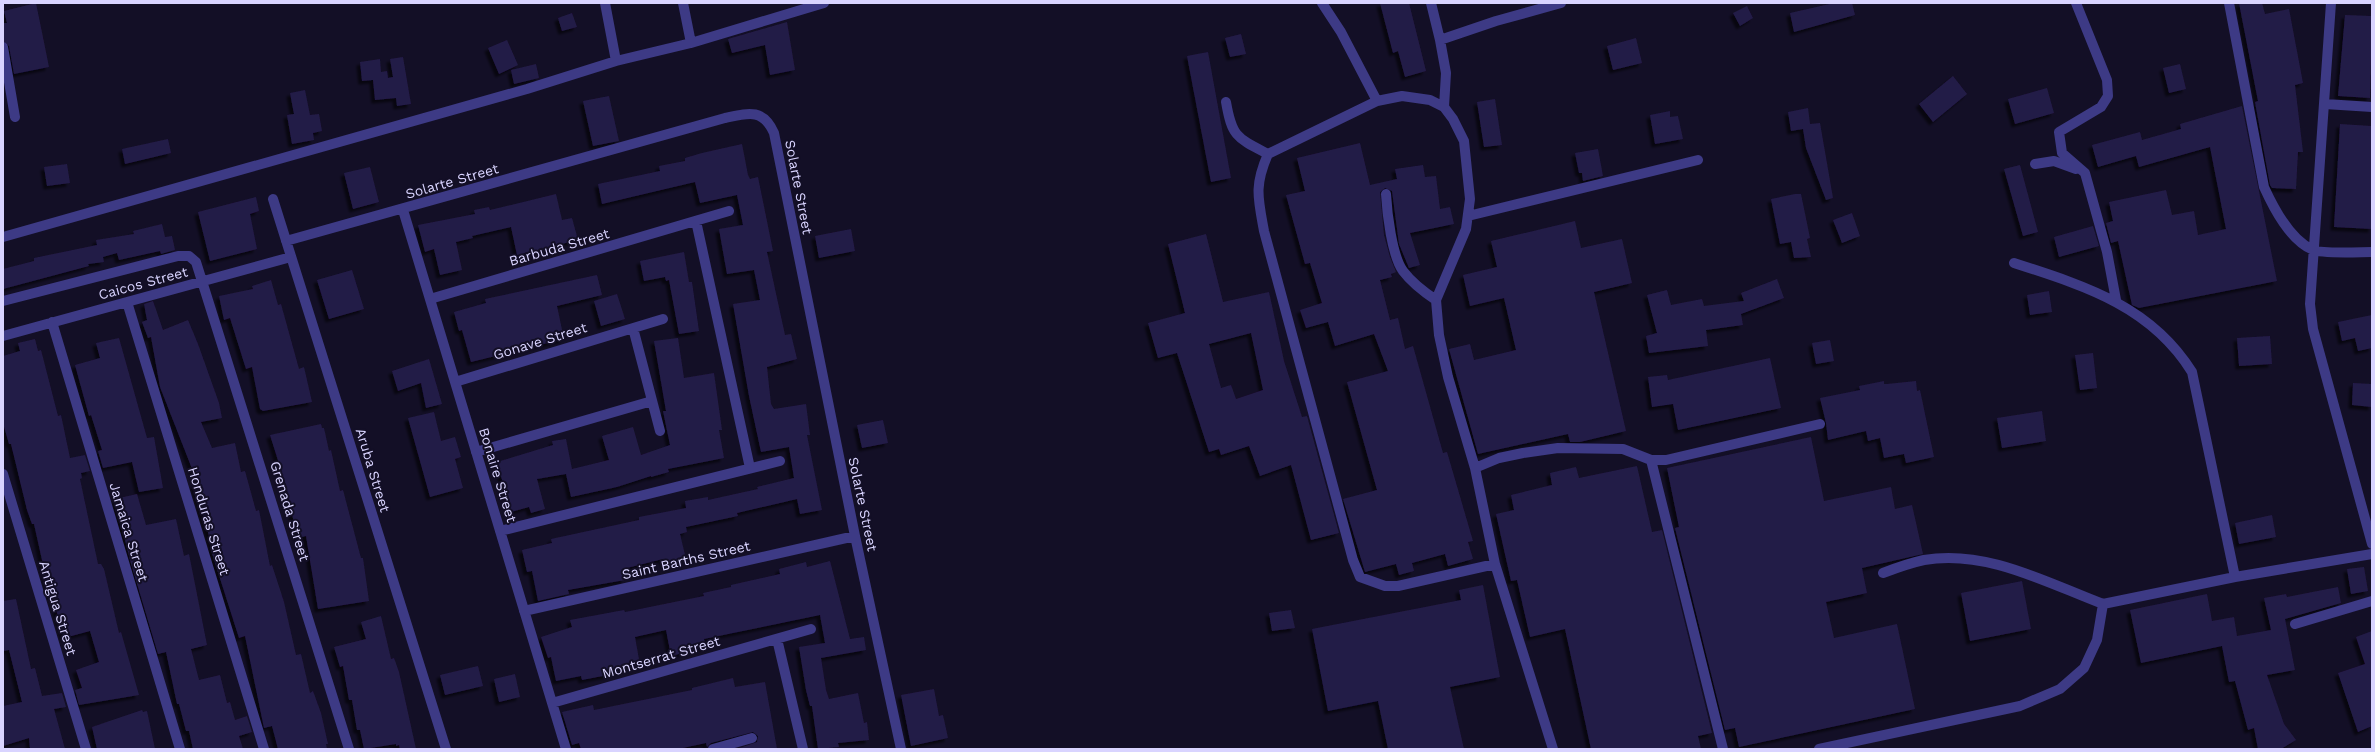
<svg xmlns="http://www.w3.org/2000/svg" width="2375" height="752" font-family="'Work Sans',sans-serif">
  <defs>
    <filter id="shadow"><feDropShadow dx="-3.5" dy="3.5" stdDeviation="1" flood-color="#0009"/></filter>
  </defs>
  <rect width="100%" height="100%" fill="#130f26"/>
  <path fill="#241b47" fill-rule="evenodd" filter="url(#shadow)" d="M 36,3 L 49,67 L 14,74 L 9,46 L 3,41 L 3,23 L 7,23 L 4,11 Z
    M 1380,3 L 1409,3 L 1426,71 L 1405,77 L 1398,51 L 1393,53 Z
    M 1834,3 L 1852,3 L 1855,15 L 1794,32 L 1790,13 Z
    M 2239,3 L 2262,3 L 2265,14 L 2289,9 L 2303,83 L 2295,85 L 2303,152 L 2298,152 L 2296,189 L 2272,188 L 2270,185 L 2255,102 L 2258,101 Z
    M 1747,6 L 1753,18 L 1740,26 L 1733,13 Z
    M 572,13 L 577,27 L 562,31 L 558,18 Z
    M 2345,15 L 2372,16 L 2370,98 L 2338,96 Z
    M 787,22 L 795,70 L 770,75 L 765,45 L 732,53 L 728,39 Z
    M 1241,34 L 1246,54 L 1230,57 L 1225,38 Z
    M 1636,38 L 1642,63 L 1613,70 L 1607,46 Z
    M 507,40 L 518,65 L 499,74 L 488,48 Z
    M 1208,52 L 1231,178 L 1211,182 L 1187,56 Z
    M 403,57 L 411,104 L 397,106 L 396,98 L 375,100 L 373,80 L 362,81 L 360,62 L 380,59 L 381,72 L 387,71 L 388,78 L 393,77 L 390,59 Z
    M 536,64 L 539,78 L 514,84 L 511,70 Z
    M 2180,64 L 2186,89 L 2169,93 L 2163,68 Z
    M 1953,76 L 1967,94 L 1933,122 L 1919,104 Z
    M 2047,88 L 2054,113 L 2015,124 L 2008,99 Z
    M 305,90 L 310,115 L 319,114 L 322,131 L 313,133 L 314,140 L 292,144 L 287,115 L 294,114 L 290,93 Z
    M 609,96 L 619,141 L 593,146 L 583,101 Z
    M 1495,99 L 1502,145 L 1484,147 L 1477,102 Z
    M 2242,106 L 2277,281 L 2139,308 L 2132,305 L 2118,241 L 2111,243 L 2106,223 L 2113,221 L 2109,202 L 2166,190 L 2172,215 L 2194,211 L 2198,235 L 2226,229 L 2210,147 L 2139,167 L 2136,156 L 2098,167 L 2092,145 L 2140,132 L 2142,140 L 2181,129 L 2180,124 Z
    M 1808,108 L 1810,124 L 1820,123 L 1833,198 L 1826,200 L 1806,148 L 1803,129 L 1791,131 L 1788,112 Z
    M 1670,111 L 1670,117 L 1678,116 L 1683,139 L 1655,144 L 1650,115 Z
    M 2340,124 L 2372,126 L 2372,229 L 2334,227 Z
    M 168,139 L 171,153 L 125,164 L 122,149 Z
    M 1360,143 L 1370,185 L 1397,179 L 1395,169 L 1423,165 L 1425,177 L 1436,176 L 1440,209 L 1450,207 L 1454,224 L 1410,233 L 1420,265 L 1409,268 L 1399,244 L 1392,191 L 1385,188 L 1380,192 L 1384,235 L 1390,257 L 1396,272 L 1391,274 L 1392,277 L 1380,280 L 1390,320 L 1398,318 L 1405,349 L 1413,346 L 1443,453 L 1447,452 L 1473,541 L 1468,542 L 1473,559 L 1448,566 L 1445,554 L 1412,563 L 1414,571 L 1399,575 L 1396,564 L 1365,572 L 1343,499 L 1377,490 L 1347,382 L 1388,371 L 1374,334 L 1335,346 L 1328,322 L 1306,328 L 1300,310 L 1322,303 L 1310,263 L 1305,264 L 1286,195 L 1305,191 L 1297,158 Z
    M 742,144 L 748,175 L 750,179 L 758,177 L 773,251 L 767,252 L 785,335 L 791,334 L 797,359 L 767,367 L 771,404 L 774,409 L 806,404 L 810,435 L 807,435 L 822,510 L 800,514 L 797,499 L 737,513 L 738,516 L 686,527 L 687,532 L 680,534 L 686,559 L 664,564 L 663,559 L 623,569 L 625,580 L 568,590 L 569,594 L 538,601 L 532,571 L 527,572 L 522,550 L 552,543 L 551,539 L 639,520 L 639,517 L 686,508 L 685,501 L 708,497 L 708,500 L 758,489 L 757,487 L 794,478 L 789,447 L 761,452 L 749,396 L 733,304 L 760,300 L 754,270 L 727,274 L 719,229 L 743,225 L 737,195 L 700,203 L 695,182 L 602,204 L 598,184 L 660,171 L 659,166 L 685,161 L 685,158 L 702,153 Z
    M 1598,149 L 1603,176 L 1583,181 L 1582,173 L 1579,173 L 1575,153 Z
    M 67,164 L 70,183 L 47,186 L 44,167 Z
    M 2020,165 L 2038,232 L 2023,236 L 2004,169 Z
    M 370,167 L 379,202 L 353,209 L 344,173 Z
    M 556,194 L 562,220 L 572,218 L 578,240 L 517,255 L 511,227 L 472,236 L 473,238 L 456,242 L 462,270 L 440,275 L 434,249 L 425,252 L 418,225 L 475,214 L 474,210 L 489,207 L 490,210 Z
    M 1795,194 L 1801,194 L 1810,238 L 1807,239 L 1811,257 L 1794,258 L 1791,242 L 1780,244 L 1771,199 Z
    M 256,197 L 259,211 L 250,214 L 257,249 L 210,261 L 198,212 Z
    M 1852,213 L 1860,236 L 1842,243 L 1833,220 Z
    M 1575,221 L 1581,248 L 1622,239 L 1632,283 L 1594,292 L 1626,431 L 1580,442 L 1570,442 L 1568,434 L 1478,454 L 1449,349 L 1470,344 L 1474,360 L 1516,350 L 1504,298 L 1470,306 L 1463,275 L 1497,267 L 1491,241 Z
    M 162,224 L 165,237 L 172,236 L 175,250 L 161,254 L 160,251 L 119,260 L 117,253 L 103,257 L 104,262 L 88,264 L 89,266 L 3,289 L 3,269 L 34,261 L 34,258 L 97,245 L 96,240 L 134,234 L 133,231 Z
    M 2093,226 L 2099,246 L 2059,257 L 2054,237 Z
    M 851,229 L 855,251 L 819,258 L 815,236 Z
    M 1206,234 L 1223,302 L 1269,292 L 1284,361 L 1302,417 L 1307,416 L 1339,533 L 1311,540 L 1291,465 L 1260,476 L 1249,446 L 1221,455 L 1219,449 L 1209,452 L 1177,353 L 1158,358 L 1148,323 L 1185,313 L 1168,244 ZM 1251,333 L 1263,390 L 1236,399 L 1231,385 L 1221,388 L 1209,344 Z
    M 684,252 L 689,282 L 692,282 L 699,331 L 679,334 L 669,280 L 666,281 L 665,277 L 644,281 L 640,261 Z
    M 352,270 L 364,309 L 329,319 L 317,280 Z
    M 597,275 L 602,295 L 557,306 L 564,339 L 471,362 L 462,330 L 459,331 L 454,312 L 486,303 L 485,299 Z
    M 1777,279 L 1784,298 L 1741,314 L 1743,325 L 1706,330 L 1708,346 L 1649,353 L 1646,336 L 1657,333 L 1647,295 L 1667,290 L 1671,305 L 1702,299 L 1704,306 L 1744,301 L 1741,293 Z
    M 271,280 L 278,305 L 281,304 L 299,369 L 304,367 L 312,402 L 263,411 L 260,409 L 252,367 L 246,369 L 230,318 L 224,320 L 219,296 L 253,289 L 252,286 Z
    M 2049,291 L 2052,312 L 2030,315 L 2027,295 Z
    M 617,294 L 625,319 L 601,326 L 594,301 Z
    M 153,301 L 163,330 L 188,320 L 198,344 L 219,403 L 222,418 L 201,422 L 212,448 L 235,443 L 241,472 L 245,471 L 256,511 L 259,510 L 270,566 L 272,565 L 284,602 L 296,655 L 301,654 L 310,693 L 313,691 L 321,713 L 328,744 L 326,744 L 327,749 L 278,749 L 272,726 L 264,728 L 245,636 L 239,638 L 210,547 L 212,546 L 194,485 L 198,484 L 160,387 L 151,337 L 148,338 L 142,322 L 147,320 L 144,304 Z
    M 2372,315 L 2372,348 L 2358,351 L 2355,338 L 2342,341 L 2338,322 Z
    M 2270,336 L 2272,364 L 2239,366 L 2237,338 Z
    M 119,338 L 147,438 L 154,437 L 163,488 L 139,492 L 132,462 L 103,468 L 98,451 L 102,450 L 91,415 L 89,416 L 75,365 L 100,358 L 96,343 Z
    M 678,338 L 684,378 L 714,373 L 722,430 L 719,430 L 724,458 L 668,469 L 669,472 L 651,477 L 651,476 L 617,487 L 571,497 L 566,474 L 537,479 L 545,509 L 531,513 L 529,507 L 511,512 L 497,462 L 553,445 L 552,441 L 566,439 L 572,469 L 609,460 L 602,436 L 633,427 L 641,455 L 670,445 L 663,411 L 666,411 L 654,341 Z
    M 35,339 L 38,351 L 41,350 L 58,416 L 61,415 L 70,458 L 85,455 L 90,471 L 81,473 L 82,478 L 80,479 L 98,564 L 101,564 L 104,569 L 119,633 L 121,632 L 139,695 L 79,705 L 75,690 L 82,688 L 76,670 L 99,662 L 90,631 L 64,638 L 52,595 L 50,596 L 34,524 L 32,524 L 27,510 L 11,444 L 9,444 L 3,423 L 3,356 L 20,351 L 18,343 Z
    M 1830,340 L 1834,361 L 1816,364 L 1812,343 Z
    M 2093,353 L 2097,388 L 2080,390 L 2075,355 Z
    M 1770,358 L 1781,408 L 1678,430 L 1673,404 L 1652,407 L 1648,377 L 1667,375 L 1668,380 Z
    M 429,359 L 442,404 L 426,408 L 421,383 L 398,391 L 392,371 Z
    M 1884,381 L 1884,384 L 1887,384 L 1916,381 L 1917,391 L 1920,390 L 1934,457 L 1906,463 L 1904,454 L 1884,458 L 1880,438 L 1868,441 L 1866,431 L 1828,440 L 1826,423 L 1820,398 L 1860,390 L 1859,386 Z
    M 2353,383 L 2372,384 L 2372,407 L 2352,405 Z
    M 2042,411 L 2046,441 L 2002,448 L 1997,418 Z
    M 434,412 L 441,441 L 455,437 L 461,457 L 455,459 L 463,488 L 430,497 L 408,418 Z
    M 883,420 L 888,443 L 862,448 L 857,425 Z
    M 321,424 L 322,428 L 324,428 L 329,451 L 331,450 L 340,491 L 343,490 L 361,558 L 363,558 L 369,601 L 318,609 L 306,536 L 297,538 L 287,489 L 270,435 Z
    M 1811,437 L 1824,501 L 1891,487 L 1895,509 L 1912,505 L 1923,554 L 1862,568 L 1867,593 L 1826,602 L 1834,638 L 1897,624 L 1915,709 L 1739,747 L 1735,728 L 1725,730 L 1675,528 L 1679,527 L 1667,468 Z
    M 1637,466 L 1652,532 L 1662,530 L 1712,733 L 1698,736 L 1701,749 L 1591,749 L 1565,629 L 1530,637 L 1517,580 L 1511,581 L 1496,514 L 1514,510 L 1511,495 L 1552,485 L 1550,473 L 1576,467 L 1579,478 Z
    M 137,494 L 146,525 L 176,519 L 184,556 L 189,554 L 207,645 L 191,649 L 199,680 L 220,675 L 227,703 L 230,702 L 235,720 L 247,716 L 252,732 L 239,736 L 243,749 L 193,749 L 189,731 L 186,731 L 179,704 L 177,704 L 166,652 L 158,654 L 130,560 L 115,499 Z
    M 2272,515 L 2276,537 L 2239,544 L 2235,523 Z
    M 830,561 L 850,639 L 864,637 L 866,650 L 821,658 L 826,690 L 829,699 L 858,693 L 864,723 L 867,722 L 869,740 L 838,743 L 839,747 L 818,749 L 812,706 L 810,706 L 806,690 L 799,647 L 825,643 L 820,615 L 704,639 L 706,647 L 671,656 L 666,630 L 635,637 L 640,665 L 607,672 L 608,675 L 582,680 L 581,676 L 556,681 L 551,657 L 548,658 L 541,637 L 572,627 L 570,620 L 624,610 L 625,612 L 704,596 L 703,593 L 731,587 L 731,585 L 780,574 L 779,569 L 806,562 L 807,567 Z
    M 2364,567 L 2368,591 L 2351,594 L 2347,569 Z
    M 2022,581 L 2031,629 L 1970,641 L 1961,593 Z
    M 1483,585 L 1500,677 L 1450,687 L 1464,749 L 1388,749 L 1378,701 L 1328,711 L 1312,629 L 1461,600 L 1459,590 Z
    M 2338,587 L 2341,603 L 2285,619 L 2295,670 L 2267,675 L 2284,724 L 2296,740 L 2281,749 L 2258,749 L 2254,728 L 2248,730 L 2235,681 L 2229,682 L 2222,646 L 2141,663 L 2130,610 L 2207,594 L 2212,621 L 2234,617 L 2237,636 L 2271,630 L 2264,598 L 2286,594 L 2287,597 Z
    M 16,599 L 31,669 L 35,668 L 42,696 L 62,693 L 66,707 L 54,709 L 65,749 L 30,749 L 29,738 L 3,746 L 3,706 L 22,702 L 9,650 L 3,651 L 3,601 Z
    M 1291,610 L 1295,628 L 1272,631 L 1269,613 Z
    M 381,616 L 391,659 L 394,658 L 399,672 L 416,749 L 400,749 L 399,745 L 396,746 L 396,744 L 364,749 L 360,730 L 357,730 L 352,700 L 349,700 L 343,666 L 340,667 L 334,647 L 366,639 L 361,622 Z
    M 2372,631 L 2372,726 L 2358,732 L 2338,673 L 2365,664 L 2356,637 Z
    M 478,666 L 483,686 L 445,695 L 440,675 Z
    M 515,674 L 520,697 L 499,702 L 494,679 Z
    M 733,678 L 735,687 L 765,682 L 777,749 L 737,749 L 757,742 L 758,736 L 753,732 L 711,743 L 707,747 L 706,743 L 678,749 L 581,749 L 579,743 L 572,745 L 562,712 L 593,705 L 594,710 L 692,690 L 692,688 Z
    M 934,689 L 939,716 L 943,715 L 948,738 L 911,746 L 901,695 Z
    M 142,710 L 143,712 L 147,711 L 155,749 L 97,749 L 92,727 Z"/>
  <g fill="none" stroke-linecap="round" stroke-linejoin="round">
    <path stroke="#3d3a85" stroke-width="10" d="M 605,3 L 616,61
      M 1322,3 L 1341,32 L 1377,101
      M 1431,3 L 1440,40 L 1496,21 L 1561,3
      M 2076,3 L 2107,80 L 2108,96 L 2101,107 L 2059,132 L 2062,153 L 2085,173 L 2107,252 L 2116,300
      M 2229,3 L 2264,187 C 2274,209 2290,240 2313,250 C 2322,254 2360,252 2372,252
      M 2331,3 L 2310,304 L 2313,329 L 2372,544
      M 1440,40 L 1446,73 L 1444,107
      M 691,43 L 824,3
      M 3,47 L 15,117
      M 1226,102 C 1232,137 1237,138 1268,154
      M 2325,104 L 2372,107
      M 2035,164 L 2054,161 L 2076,169
      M 1386,194 C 1387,213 1392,256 1403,271 C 1412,283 1424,292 1436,300
      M 273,199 L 446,749
      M 403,210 L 566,749
      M 1468,216 L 1698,160
      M 696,221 L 750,468
      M 3,237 L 527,89 L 616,61 L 691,43 L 683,3
      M 286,241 L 725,118 C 748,113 763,108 774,133 L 855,536 L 901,749
      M 2014,263 C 2085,286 2151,306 2192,372 L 2235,577
      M 430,299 L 729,211
      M 3,301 L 178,256 L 189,256 L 196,262 L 349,749
      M 127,302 L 264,749
      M 52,322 L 180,749
      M 633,328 L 660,431
      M 3,336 L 291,257
      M 455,382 L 663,319
      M 476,452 L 652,401
      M 1651,460 L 1666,460 L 1820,424
      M 1475,468 L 1499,458 L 1523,453 L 1558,448 L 1623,449 L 1651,460 L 1723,749
      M 3,474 L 86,749
      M 500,531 L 780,461
      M 1495,564 L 1398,586 L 1385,586 L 1360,577 L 1353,560 L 1264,231 C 1258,198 1254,186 1268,154 L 1377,101 L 1402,96 L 1430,100 L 1444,107 L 1453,119 L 1464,141 L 1470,199 L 1466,229 L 1436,300 L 1439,335 L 1448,377 L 1475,468 L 1495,564 L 1553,749
      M 1883,573 C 1896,568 1910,563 1924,560 C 1986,549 2047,583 2103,604
      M 524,611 L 855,536
      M 2295,624 L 2372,601
      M 777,639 L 803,749
      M 552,703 L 811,629
      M 713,749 L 752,738
      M 1819,749 L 2020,706 L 2060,689 L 2084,668 L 2097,640 L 2103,604 L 2235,577 L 2372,554"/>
  </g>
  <g text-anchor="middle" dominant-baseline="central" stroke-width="4" stroke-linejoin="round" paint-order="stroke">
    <g font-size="14" fill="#d9d4ff" stroke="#130f26">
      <text transform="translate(452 181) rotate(-16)">Solarte Street</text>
      <text transform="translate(799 187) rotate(79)">Solarte Street</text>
      <text transform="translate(559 247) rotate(-16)">Barbuda Street</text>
      <text transform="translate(143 283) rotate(-15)">Caicos Street</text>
      <text transform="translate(540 341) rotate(-17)">Gonave Street</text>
      <text transform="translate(373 470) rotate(73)">Aruba Street</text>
      <text transform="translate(498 475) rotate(73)">Bonaire Street</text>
      <text transform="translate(863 504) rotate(78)">Solarte Street</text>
      <text transform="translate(290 511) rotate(73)">Grenada Street</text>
      <text transform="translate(209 521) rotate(73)">Honduras Street</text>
      <text transform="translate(129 532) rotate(73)">Jamaica Street</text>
      <text transform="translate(686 560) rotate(-13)">Saint Barths Street</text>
      <text transform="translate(58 608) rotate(73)">Antigua Street</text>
      <text transform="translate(661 657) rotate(-16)">Montserrat Street</text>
    </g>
  </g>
  <rect width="2375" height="752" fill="none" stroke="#d9d4ff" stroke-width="8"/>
</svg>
